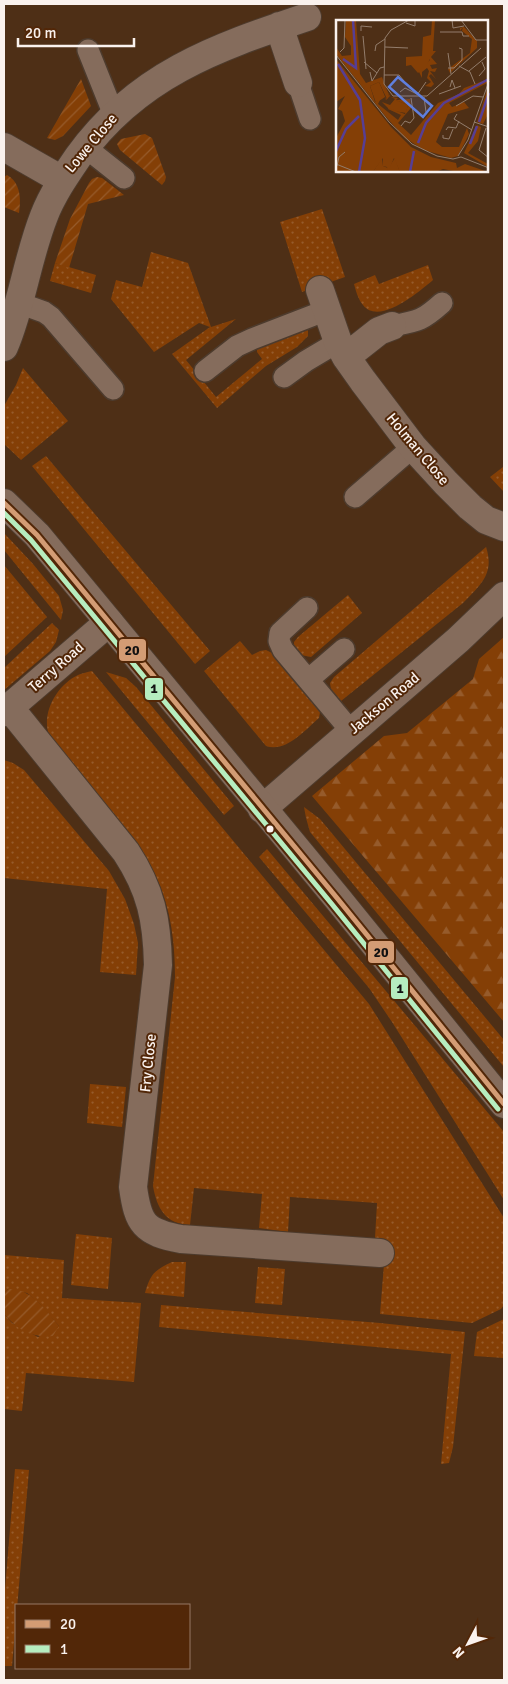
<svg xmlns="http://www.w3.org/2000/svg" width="508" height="1684" font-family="Signika,sans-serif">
  <defs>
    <pattern id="grass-dots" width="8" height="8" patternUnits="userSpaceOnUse" patternTransform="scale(1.25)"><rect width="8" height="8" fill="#843f06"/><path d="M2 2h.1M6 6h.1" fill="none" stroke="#965b2b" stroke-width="1.8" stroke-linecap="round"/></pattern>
    <pattern id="forest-firs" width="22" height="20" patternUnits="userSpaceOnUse" patternTransform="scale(1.25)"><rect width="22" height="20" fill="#843f06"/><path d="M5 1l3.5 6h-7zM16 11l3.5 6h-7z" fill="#965b2b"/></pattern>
    <pattern id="garden-furrows" width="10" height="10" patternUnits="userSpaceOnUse" patternTransform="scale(1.25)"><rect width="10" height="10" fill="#843f06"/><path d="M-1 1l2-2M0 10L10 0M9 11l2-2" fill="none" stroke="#965b2b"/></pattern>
  </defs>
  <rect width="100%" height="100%" fill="#4e2f16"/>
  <path fill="url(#grass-dots)" d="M 322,209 L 345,277 L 302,292 L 280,222 Z
    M 151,252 L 188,263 L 211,327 L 236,319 L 186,360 L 216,397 L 262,359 L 257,352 L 257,348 L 306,326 L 308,331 L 308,336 L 297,347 L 266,366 L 217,408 L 172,354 L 210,327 L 199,323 L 154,352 L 111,299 L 116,280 L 142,287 Z
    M 55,263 L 96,275 L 91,293 L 50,281 Z
    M 428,265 L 433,280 C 419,292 379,326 363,305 C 358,299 356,291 354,284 L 375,275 L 379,284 Z
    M 23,368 L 68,421 L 21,460 L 4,444 L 4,406 L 16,385 Z
    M 46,456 L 210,651 L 195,664 L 32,466 Z
    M 503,467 L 504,467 L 504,492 L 490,477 Z
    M 4,533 L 33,564 L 59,596 L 63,610 L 61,620 L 4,550 Z
    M 486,547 C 495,574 480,585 463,603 L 341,701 L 331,690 L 330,683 L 334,677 Z
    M 4,565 L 47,617 L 4,657 Z
    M 348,595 L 362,613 L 311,657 L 301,655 L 294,647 L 294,642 L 298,637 Z
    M 52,623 L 59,630 L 56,642 L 50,651 L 4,690 L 4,668 Z
    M 240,641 L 252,655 L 260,651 L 266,650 L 272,653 L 320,712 L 319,718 C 305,730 286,753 266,746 L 204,671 Z
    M 92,671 L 369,1004 L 504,1218 L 504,1305 L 501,1309 L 472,1323 L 380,1314 L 386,1239 L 375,1238 L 377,1203 L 290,1197 L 288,1232 L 259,1228 L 262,1194 L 194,1188 L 190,1225 C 166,1224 157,1209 153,1186 L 175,977 C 175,939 170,901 151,867 C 130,828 95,798 69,763 C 63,756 57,749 52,742 C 38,718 55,686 78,675 C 82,673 88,672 92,671 Z
    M 106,672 L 126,678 L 136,687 L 234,806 L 224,815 Z
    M 4,760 L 13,763 L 24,770 L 109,871 L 125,899 L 134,924 L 138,943 L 136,975 L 100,972 L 107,889 L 4,878 Z
    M 304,807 L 320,819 L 504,1040 L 504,1067 L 310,832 L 306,818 Z
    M 267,849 L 504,1132 L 504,1200 L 392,1022 L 369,988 L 259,857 Z
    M 90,1084 L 126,1087 L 122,1127 L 87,1123 Z
    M 76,1234 L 112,1238 L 108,1289 L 71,1285 Z
    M 4,1255 L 64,1260 L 62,1298 L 141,1303 L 134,1382 L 26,1373 L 22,1411 L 4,1409 L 4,1314 L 12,1323 L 38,1337 L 59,1326 L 40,1304 L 27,1293 L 8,1289 L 4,1293 Z
    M 172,1262 L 186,1262 L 184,1297 L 145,1293 C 150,1275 154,1270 172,1262 Z
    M 258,1267 L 285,1269 L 282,1305 L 255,1303 Z
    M 161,1305 L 380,1323 L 465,1332 L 453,1447 L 449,1463 L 441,1464 L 451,1354 L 159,1327 Z
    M 504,1319 L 504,1358 L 474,1356 L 477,1332 Z
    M 15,1469 L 29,1470 L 12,1666 L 4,1666 L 4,1601 Z"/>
  <path fill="url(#forest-firs)" d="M 504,637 L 504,1022 L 312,796 L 384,736 L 407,733 L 473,679 L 479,659 Z"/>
  <path fill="url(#garden-furrows)" d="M 81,79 L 91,106 L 63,136 L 55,140 L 47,138 Z
    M 145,134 L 152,138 L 166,177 L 165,181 L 162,185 L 120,150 L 117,144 L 121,139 Z
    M 7,175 C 21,183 21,199 19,213 L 4,207 L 4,177 Z
    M 97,177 L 102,178 L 124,195 L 88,204 L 69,268 L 55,263 L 70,219 L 89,183 L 92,179 Z
    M 8,1289 C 31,1288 46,1310 59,1326 L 53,1336 C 31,1338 18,1330 4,1314 L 4,1293 Z"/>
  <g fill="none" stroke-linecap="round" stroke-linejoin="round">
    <g stroke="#4d3b2d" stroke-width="24">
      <path id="lane" d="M 88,50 L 114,115
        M 298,83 L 310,119
        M 85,147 L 124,178
        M 19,303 L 44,312 L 51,317 L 113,389
        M 392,326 C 418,321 422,321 442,303
        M 205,371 L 237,346 L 252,339 L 327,310
        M 284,377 L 306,361 L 338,342
        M 355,497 L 413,447
        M 307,608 L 280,633 L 279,641 L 283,650 L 351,731
        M 308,680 L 344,649"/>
    </g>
    <g stroke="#4d3b2d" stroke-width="30">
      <path id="street" d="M 279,26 L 298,83
        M 4,147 L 62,180
        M 320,290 L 338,342 L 346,357 L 363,381 L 413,447 L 446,483 L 470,507 L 486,520 L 504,527
        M 4,347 C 22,305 27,259 44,216 C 52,195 65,176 78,157 C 137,75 215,48 307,17
        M 346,357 L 379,331 L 392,326
        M 9,707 L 126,852 C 151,890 157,920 158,965 L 133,1187 C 138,1224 144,1232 181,1239 L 380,1253
        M 4,712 L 109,622
        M 262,809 L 458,640 L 504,596"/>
    </g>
    <g stroke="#4d3b2d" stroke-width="30">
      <path id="secondary" d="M 4,503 L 37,535 L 337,898 L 504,1104"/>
    </g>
    <use href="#lane" stroke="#856c5c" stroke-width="21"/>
    <use href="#street" stroke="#856c5c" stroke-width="28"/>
    <use href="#secondary" stroke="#856c5c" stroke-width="28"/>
    <g stroke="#522708" stroke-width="9">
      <path id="bus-1" d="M 4,503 L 37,535 L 337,898 L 504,1104"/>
    </g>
    <g stroke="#522708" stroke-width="9">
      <path id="bus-2" d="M 4,513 L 31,540 L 331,903 L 498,1109"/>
    </g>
    <use href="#bus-1" stroke="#d39c74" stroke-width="5"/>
    <use href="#bus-2" stroke="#b6edbf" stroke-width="5"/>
  </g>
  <circle fill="#faf2ee" stroke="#522708" stroke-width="2" cx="270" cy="829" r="4.5"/>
  <g text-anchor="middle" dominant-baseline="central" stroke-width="4" stroke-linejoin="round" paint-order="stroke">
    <g font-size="15" fill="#faf2ee" stroke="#522708">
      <text transform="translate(91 143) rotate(-50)">Lowe Close</text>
      <text transform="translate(418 449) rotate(50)">Holman Close</text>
      <text transform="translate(56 667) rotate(-41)">Terry Road</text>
      <text transform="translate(384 703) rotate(-40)">Jackson Road</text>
      <text transform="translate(148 1063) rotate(-84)">Fry Close</text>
    </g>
  </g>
  <g transform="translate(336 20)">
    <rect width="152" height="152" fill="#4e2f16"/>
    <path d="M 127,7 L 124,11 L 124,8 L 128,7 L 141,21 L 141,28 L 114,53 L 112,49 L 134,33 L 136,19 L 126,11 ZM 94,31 L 100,31 L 95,37 L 101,44 L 94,45 L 96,49 L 101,48 L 99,52 L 94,51 L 100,59 L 95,54 L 93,56 L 98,64 L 95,67 L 89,66 L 95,62 L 91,58 L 93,51 L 91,48 L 86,52 L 86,58 L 82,50 L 94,40 ZM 43,62 L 50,79 L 53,75 L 51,73 L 48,68 L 47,63 L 54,76 L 50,80 L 49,77 L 40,83 L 34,66 ZM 55,77 L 62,78 L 60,80 L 72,85 L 70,93 L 57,91 L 52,88 L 46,82 L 54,85 L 59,79 ZM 46,138 L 47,146 L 52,148 L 59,138 L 64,152 L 37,152 Z" fill="#843f06"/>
    <path d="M 10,0 L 20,0 L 24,54 L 30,63 L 46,57 L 53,76 L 51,79 L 43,62 L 34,66 L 39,82 L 44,80 L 42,84 L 62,100 L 65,95 L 52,89 L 52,88 L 69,94 L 72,85 L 59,80 L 74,79 L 75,88 L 62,103 L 75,115 L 102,83 L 123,74 L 128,68 L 152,59 L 151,63 L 113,83 L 116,87 L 128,82 L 133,88 L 112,94 L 100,122 L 106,127 L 123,127 L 131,108 L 133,114 L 122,136 L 115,138 L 88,130 L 69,118 L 50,97 L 0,34 L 0,27 L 6,36 L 15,35 L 15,26 L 9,17 ZM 96,0 L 99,0 L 97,31 L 94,31 L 94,39 L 90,46 L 82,53 L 75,45 L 70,46 L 70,37 L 86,36 L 87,17 L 95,15 ZM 0,39 L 55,107 L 75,127 L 95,137 L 120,143 L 121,148 L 129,144 L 152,152 L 122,152 L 107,149 L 100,152 L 64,152 L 58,138 L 52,152 L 51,147 L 47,146 L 47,138 L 37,152 L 0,152 L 0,118 L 9,101 L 6,91 L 2,89 L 9,76 L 0,82 ZM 152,67 L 152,94 L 147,104 L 141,102 ZM 141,105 L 145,107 L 142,121 L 132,133 L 152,144 L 152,147 L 128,133 Z" fill="#843f06"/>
    <path fill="none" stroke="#573e93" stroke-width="2.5" d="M 7,39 L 20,48 L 17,0M 2,44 L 24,80 L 29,118 L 23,152M 143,102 L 153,73M 82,123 L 90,103 L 108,83 L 153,59M 134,124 L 141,106M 0,131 L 10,109 L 23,96M 74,152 L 78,131"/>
    <path fill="none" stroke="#937d6c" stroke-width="1" d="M 73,0 L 55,10 L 49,18 L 48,64 L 57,76 L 91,76 L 145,28M 116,0 L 117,8 L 128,6M 125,0 L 140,20 L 151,20M 70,3 L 79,6 L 79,0M 25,11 L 25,6 L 36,7M 104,12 L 126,12 L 127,16 L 133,16M 27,16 L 30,49M 49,27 L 72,28M 39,31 L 40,25 L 49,19M 4,32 L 8,28 L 9,0M 112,33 L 115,54M 0,35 L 53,102 L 76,124 L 101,136 L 117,139 L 125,137 L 153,148M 28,42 L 41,53M 123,46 L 134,52 L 139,64M 112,48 L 118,48 L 126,40 L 126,29 L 123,28M 133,51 L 150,37M 34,52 L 36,61 L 44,48 L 48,47M 48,55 L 63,55 L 68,61M 143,56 L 149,49 L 146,42M 114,67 L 116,60 L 119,68M 64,72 L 69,68 L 81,74M 103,74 L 125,66M 81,75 L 90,62M 88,77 L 90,92M 120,86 L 137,76 L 147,77M 121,94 L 118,99 L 136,110M 138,102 L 153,107M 65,106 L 69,101 L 74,103 L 78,98 L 75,78M 150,108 L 143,130 L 153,138M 110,110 L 112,107 L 120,108 L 123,101M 107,115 L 107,118 L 113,119 L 117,109M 122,136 L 132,120 L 153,61M 0,144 L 20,152M 1,146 L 3,137 L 9,132"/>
    <path fill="#5f7fdf" fill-opacity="0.15" stroke="#5f7fdf" stroke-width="2.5" d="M 62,57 L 96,86 L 87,97 L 53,67 Z"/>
    <rect width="152" height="152" fill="none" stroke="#faf2ee" stroke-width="2.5"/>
  </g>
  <g stroke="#522708" stroke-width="2">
    <rect x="118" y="638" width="29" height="24" rx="5" fill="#d39c74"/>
    <rect x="144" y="677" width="20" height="24" rx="5" fill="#b6edbf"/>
    <rect x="367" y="940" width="28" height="24" rx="5" fill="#d39c74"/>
    <rect x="390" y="976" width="19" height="24" rx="5" fill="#b6edbf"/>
  </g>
  <g font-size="14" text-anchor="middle" font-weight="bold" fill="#111">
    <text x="132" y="655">20</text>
    <text x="154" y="693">1</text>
    <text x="381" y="957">20</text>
    <text x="400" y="993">1</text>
  </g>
  <rect width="508" height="1684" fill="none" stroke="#faf2ee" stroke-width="10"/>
  <rect x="15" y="1604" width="175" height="65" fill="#522708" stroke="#957864"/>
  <rect x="25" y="1620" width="25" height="8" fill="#d39c74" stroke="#957864"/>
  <text x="60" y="1629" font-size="15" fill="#faf2ee">20</text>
  <rect x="25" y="1645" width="25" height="8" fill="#b6edbf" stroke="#957864"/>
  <text x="60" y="1654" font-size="15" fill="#faf2ee">1</text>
  <g transform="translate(468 1644) rotate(229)" stroke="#522708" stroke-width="4" paint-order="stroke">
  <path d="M0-4L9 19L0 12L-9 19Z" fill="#faf2ee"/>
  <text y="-8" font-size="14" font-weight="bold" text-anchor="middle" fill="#faf2ee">N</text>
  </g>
  <path d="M18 38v8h116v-8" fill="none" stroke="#faf2ee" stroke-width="2.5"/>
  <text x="25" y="38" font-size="15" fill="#faf2ee" stroke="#522708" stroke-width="4" paint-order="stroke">20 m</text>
</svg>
